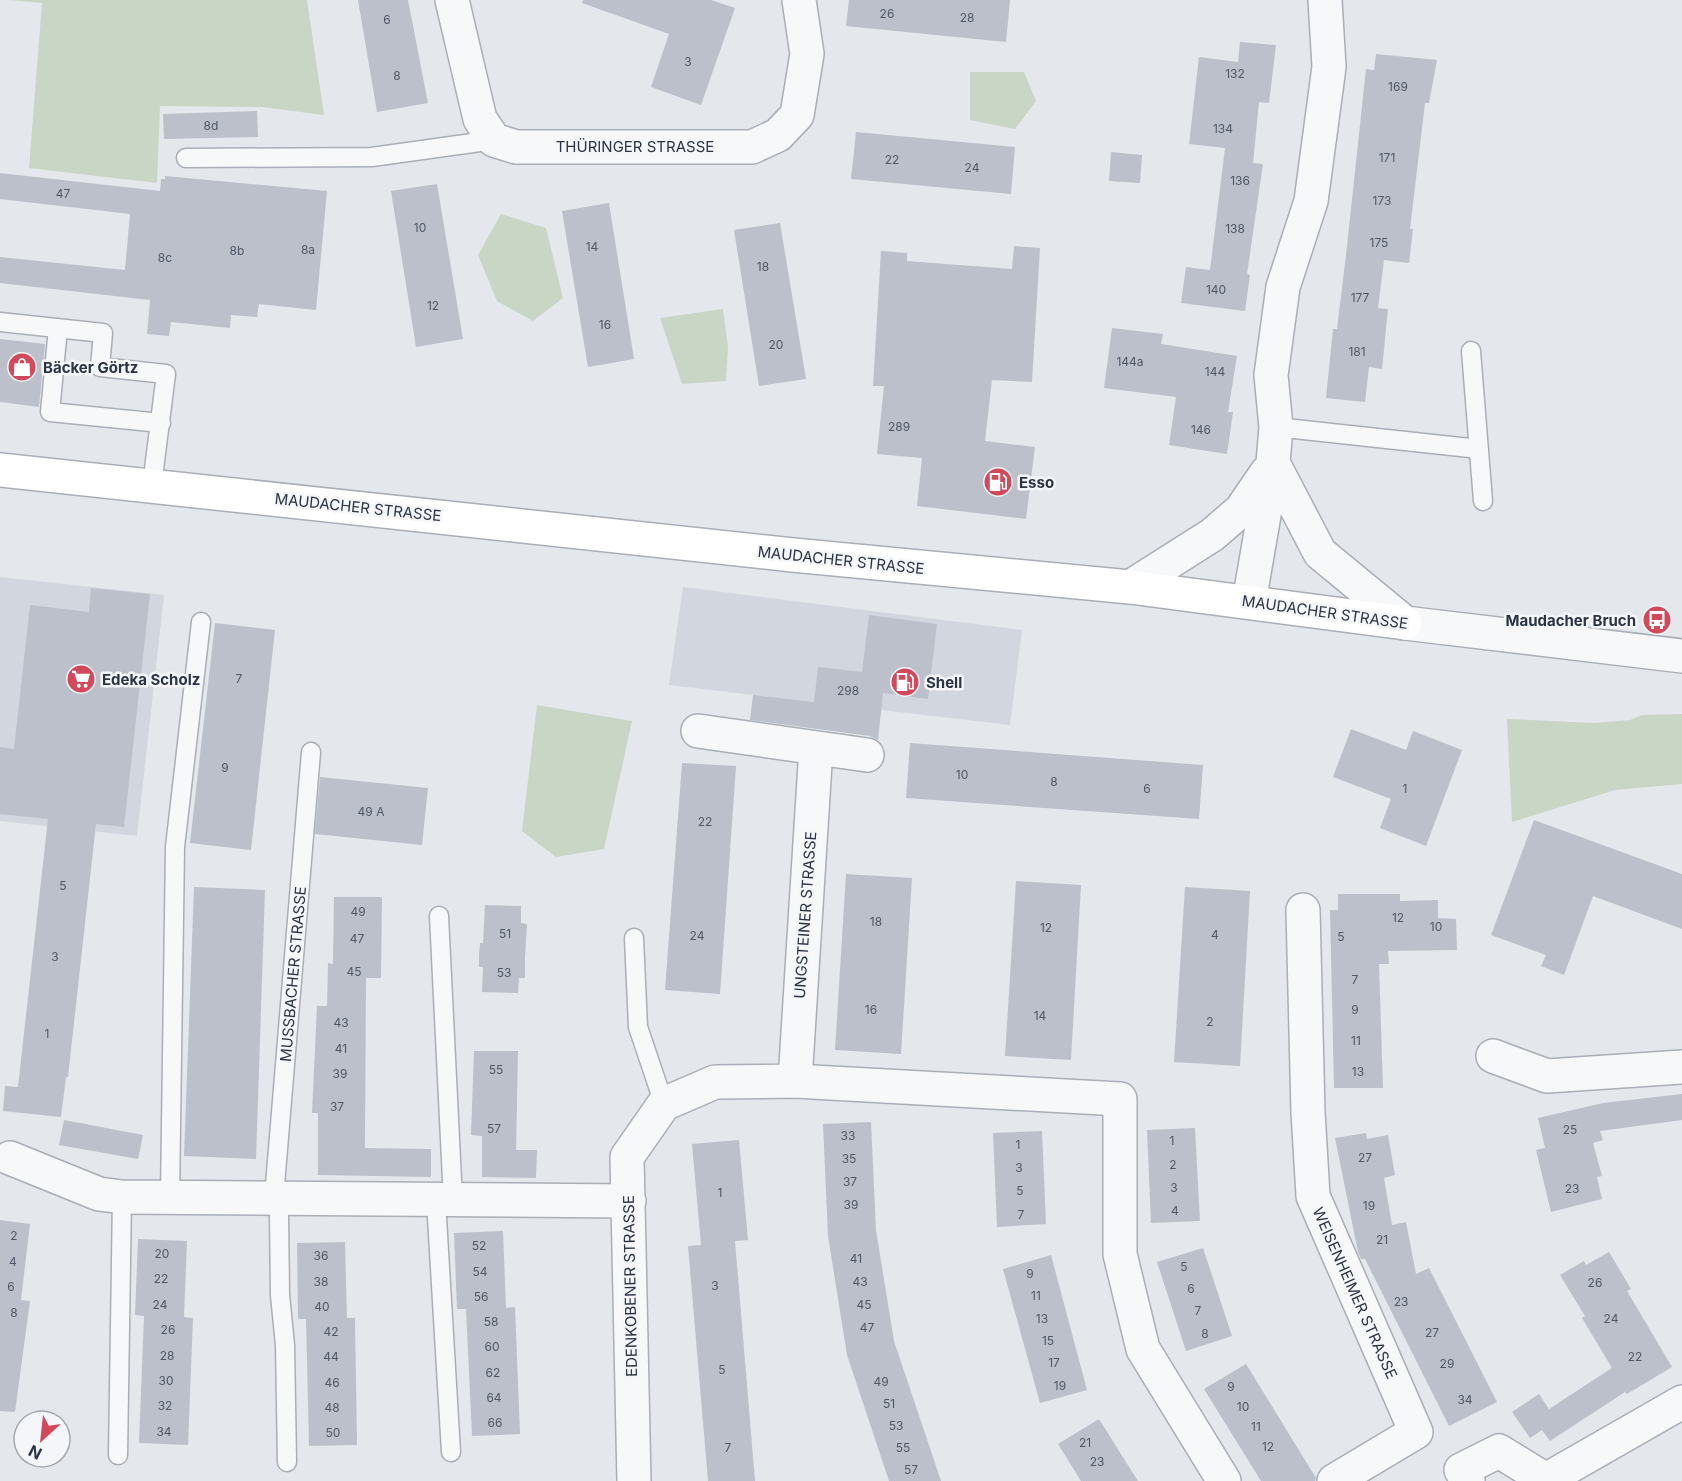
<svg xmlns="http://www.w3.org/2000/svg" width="1682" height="1481" font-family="Inter,sans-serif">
  <rect width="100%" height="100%" fill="#e4e7ec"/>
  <path fill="#d2d6de" d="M 0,577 L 164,595 L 137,836 L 0,821 Z
    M 683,587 L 1022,630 L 1010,725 L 669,685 Z"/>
  <path fill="#c9d6c5" d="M 9,0 L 307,0 L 324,115 L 262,107 L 160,106 L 157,183 L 29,168 L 42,3 Z
    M 970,72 L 1024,72 L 1036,101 L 1015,129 L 970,120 Z
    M 501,214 L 546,228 L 563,298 L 533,321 L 497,301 L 478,255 Z
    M 723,309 L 728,347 L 726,381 L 682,384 L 660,318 Z
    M 537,705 L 632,721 L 604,849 L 556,857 L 522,831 Z
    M 1682,714 L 1682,784 L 1615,790 L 1512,822 L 1507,719 L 1594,723 L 1630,720 L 1642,715 Z"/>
  <path fill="#bbc0ca" d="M 358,0 L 408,0 L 428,103 L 377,112 Z
    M 583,0 L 711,0 L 735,8 L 701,105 L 651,87 L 669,34 L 582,3 Z
    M 849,0 L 1010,0 L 1006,42 L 846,26 Z
    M 1240,42 L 1276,45 L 1269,103 L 1259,102 L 1253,163 L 1263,164 L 1247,274 L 1250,275 L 1245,311 L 1181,303 L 1186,267 L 1210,270 L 1225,148 L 1189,144 L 1199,57 L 1238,62 Z
    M 1376,54 L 1437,60 L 1429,103 L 1425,103 L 1410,229 L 1413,229 L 1409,263 L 1384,260 L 1378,308 L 1388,309 L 1382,369 L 1369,367 L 1365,402 L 1326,398 L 1333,329 L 1337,329 L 1346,255 L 1366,69 L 1374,70 Z
    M 257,111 L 258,137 L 164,139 L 163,114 Z
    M 856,132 L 1015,147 L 1011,194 L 851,179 Z
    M 1111,152 L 1142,155 L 1140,183 L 1109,181 Z
    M 0,173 L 160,191 L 161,179 L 165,179 L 165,176 L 327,191 L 316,310 L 259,304 L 257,317 L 231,315 L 230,328 L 171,322 L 169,336 L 147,334 L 150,300 L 0,283 L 0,257 L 125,270 L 130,214 L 0,199 Z
    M 437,184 L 463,339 L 416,347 L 391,191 Z
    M 609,203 L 634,359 L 588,367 L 562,211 Z
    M 780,223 L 806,379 L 759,386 L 734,230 Z
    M 1014,246 L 1040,248 L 1032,382 L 992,380 L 985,441 L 1035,447 L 1026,519 L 917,506 L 922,458 L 877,454 L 884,386 L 873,386 L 881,251 L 907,253 L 907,261 L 1012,269 Z
    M 1112,328 L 1163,334 L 1161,344 L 1237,356 L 1228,412 L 1233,412 L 1227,454 L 1169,445 L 1176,397 L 1104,388 Z
    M 0,339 L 45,344 L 39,407 L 0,402 Z
    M 91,588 L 150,594 L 124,827 L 96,824 L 68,1077 L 66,1077 L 61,1117 L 3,1111 L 5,1086 L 18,1087 L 48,819 L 0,814 L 0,747 L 14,749 L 30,605 L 89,612 Z
    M 869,615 L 937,624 L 928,699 L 883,693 L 878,740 L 870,736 L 750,720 L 753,695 L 814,702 L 818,667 L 862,672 Z
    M 215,623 L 275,630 L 251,850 L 190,843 Z
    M 1351,729 L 1406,750 L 1413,731 L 1462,750 L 1426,846 L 1380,828 L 1391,799 L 1333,777 Z
    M 910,743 L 1203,765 L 1199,819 L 906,798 Z
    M 682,763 L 736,766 L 720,994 L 665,990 Z
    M 320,777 L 428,788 L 422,845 L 315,834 Z
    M 1534,820 L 1682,874 L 1682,929 L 1593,896 L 1564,975 L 1541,966 L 1546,955 L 1491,935 Z
    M 846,874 L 912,878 L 901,1054 L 835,1050 Z
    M 1016,881 L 1081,885 L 1071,1060 L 1005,1056 Z
    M 194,887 L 265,890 L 256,1159 L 184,1156 Z
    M 1185,887 L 1250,891 L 1240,1066 L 1174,1062 Z
    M 1338,894 L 1400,894 L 1400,901 L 1438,900 L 1438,918 L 1456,919 L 1457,950 L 1388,951 L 1389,964 L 1379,964 L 1383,1088 L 1334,1088 L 1330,910 L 1338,910 Z
    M 334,897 L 382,897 L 381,978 L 366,978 L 365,1148 L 431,1149 L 431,1177 L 318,1175 L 318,1113 L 312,1113 L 317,1006 L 327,1006 L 328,963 L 333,964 Z
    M 485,905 L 521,906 L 521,923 L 527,924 L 525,957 L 525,978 L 519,978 L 518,993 L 482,992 L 483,967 L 479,967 L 479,955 L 480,943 L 483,943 Z
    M 474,1051 L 518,1051 L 516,1150 L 537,1150 L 536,1178 L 482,1177 L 482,1136 L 471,1135 Z
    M 1682,1094 L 1682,1120 L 1600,1131 L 1603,1140 L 1593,1143 L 1602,1176 L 1597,1177 L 1602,1199 L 1551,1212 L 1536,1150 L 1545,1148 L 1538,1118 L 1603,1103 Z
    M 64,1120 L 143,1135 L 138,1159 L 59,1145 Z
    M 871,1122 L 876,1230 L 894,1341 L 941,1481 L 889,1481 L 847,1355 L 828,1236 L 823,1124 Z
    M 1195,1128 L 1200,1221 L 1151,1223 L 1147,1130 Z
    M 1042,1131 L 1046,1224 L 997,1227 L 993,1133 Z
    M 1366,1133 L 1367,1139 L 1388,1135 L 1395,1175 L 1384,1178 L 1392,1225 L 1406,1222 L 1416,1274 L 1429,1268 L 1497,1402 L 1449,1426 L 1365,1259 L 1361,1259 L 1358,1252 L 1335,1138 Z
    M 739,1140 L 748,1240 L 735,1241 L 755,1481 L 708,1481 L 688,1246 L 701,1245 L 692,1144 Z
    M 0,1220 L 30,1224 L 21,1300 L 30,1301 L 15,1412 L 0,1411 Z
    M 503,1231 L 506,1308 L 515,1307 L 520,1434 L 472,1436 L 466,1309 L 457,1309 L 454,1233 Z
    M 138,1239 L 187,1241 L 184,1317 L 193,1318 L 188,1445 L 139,1443 L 144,1316 L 135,1315 Z
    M 345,1242 L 347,1318 L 355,1318 L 357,1445 L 309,1446 L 306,1319 L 298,1319 L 297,1243 Z
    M 1203,1248 L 1232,1336 L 1186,1351 L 1157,1262 Z
    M 1609,1252 L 1631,1289 L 1627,1291 L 1672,1367 L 1627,1394 L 1625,1392 L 1550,1441 L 1542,1430 L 1530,1438 L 1512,1412 L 1539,1394 L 1549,1409 L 1612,1368 L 1582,1318 L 1585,1316 L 1560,1275 L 1584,1261 L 1586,1265 Z
    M 1051,1255 L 1087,1390 L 1040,1403 L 1003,1269 Z
    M 1246,1364 L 1316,1478 L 1315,1481 L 1261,1481 L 1204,1389 Z
    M 1099,1419 L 1124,1459 L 1138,1481 L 1081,1481 L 1058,1444 Z"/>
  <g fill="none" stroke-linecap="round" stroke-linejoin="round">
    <g stroke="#a9aeb7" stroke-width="21">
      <path id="service" d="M 186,158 L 372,157 L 494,140
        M 0,322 L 103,333 L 100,367 L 166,374 L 152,485
        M 58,328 L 50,412 L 161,423
        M 1471,351 L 1483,501
        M 1276,427 L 1479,449
        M 439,916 L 453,1200
        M 634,938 L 638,1027 L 664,1104
        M 170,1196 L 175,847 L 201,622
        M 436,1201 L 451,1452
        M 118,1455 L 122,1197
        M 287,1462 L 285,1345 L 280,1295 L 279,1214 L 274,1197 L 311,752"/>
    </g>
    <g stroke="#a9aeb7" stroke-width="36">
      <path id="minor" d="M 452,0 L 480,119 L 494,140 L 516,147 L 752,147 L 778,135 L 797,115 L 807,54 L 799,0
        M 1273,463 L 1320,553 L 1405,623
        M 1130,587 L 1212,535 L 1241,510 L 1267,472
        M 1249,602 L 1273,463 L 1276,427 L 1271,375 L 1283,287 L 1311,201 L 1329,67 L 1325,0
        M 698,731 L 867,755
        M 1303,910 L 1308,1112 L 1313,1196 L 1416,1432 L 1334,1481
        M 1493,1056 L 1547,1076 L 1682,1067
        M 795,1081 L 816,748
        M 10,1158 L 99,1194 L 122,1197 L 629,1201
        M 634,1481 L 627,1157 L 664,1104 L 715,1082 L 795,1081 L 1120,1099 L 1120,1254 L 1143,1349 L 1224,1481
        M 1468,1481 L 1461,1470 L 1499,1451 L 1546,1480
        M 1544,1481 L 1682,1402"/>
    </g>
    <g stroke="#a9aeb7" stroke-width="36">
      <path id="tertiary" d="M 1405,623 L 1682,656"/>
    </g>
    <g stroke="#a9aeb7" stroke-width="36">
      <path id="secondary" d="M 0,470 L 793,555 L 1130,587 L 1405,623"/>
    </g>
    <use href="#service" stroke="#f7f8fa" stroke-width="18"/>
    <use href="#minor" stroke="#f7f8fa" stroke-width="33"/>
    <use href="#tertiary" stroke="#f7f8fa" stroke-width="33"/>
    <use href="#secondary" stroke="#fff" stroke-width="33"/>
  </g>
  <defs>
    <g id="shop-disc" transform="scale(1.5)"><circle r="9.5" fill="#d1495b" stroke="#f4f6f9"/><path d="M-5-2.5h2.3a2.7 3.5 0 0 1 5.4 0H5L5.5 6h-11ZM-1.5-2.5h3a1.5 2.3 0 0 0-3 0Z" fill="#fff"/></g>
    <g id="fuel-disc" transform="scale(1.5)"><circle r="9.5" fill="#d1495b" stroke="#f4f6f9"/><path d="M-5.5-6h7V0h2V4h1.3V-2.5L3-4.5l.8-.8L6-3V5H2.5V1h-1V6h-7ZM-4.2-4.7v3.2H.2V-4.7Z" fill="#fff"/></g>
    <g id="bus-disc" transform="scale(1.5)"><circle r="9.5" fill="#d1495b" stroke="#f4f6f9"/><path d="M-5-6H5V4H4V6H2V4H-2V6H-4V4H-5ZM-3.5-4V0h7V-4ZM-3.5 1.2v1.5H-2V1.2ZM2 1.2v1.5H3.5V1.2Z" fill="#fff"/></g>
    <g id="supermarket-disc" transform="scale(1.5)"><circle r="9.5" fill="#d1495b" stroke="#f4f6f9"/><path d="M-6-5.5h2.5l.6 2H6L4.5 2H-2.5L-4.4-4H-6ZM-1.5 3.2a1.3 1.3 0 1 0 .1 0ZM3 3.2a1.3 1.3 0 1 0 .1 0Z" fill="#fff"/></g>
  </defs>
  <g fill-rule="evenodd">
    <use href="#shop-disc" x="22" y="367"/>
    <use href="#fuel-disc" x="998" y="482"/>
    <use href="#bus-disc" x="1657" y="620"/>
    <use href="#supermarket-disc" x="81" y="679"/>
    <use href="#fuel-disc" x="905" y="682"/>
  </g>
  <g text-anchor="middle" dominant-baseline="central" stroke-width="5" stroke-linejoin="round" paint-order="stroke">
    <g font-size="12" fill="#4f5766">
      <text x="887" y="13">26</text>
      <text x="967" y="17">28</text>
      <text x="387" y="19">6</text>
      <text x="688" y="61">3</text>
      <text x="1235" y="73">132</text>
      <text x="397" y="75">8</text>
      <text x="1398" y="86">169</text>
      <text x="211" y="125">8d</text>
      <text x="1223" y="128">134</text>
      <text x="1387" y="157">171</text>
      <text x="892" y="159">22</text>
      <text x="972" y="167">24</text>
      <text x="1240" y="180">136</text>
      <text x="63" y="193">47</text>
      <text x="1382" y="200">173</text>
      <text x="420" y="227">10</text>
      <text x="1235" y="228">138</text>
      <text x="1379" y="242">175</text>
      <text x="592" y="246">14</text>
      <text x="308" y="249">8a</text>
      <text x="237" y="250">8b</text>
      <text x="165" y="257">8c</text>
      <text x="763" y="266">18</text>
      <text x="1216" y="289">140</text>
      <text x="1360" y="297">177</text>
      <text x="433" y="305">12</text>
      <text x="605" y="324">16</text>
      <text x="776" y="344">20</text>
      <text x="1357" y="351">181</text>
      <text x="1130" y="361">144a</text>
      <text x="1215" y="371">144</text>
      <text x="899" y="426">289</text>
      <text x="1201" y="429">146</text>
      <text x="239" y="678">7</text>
      <text x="848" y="690">298</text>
      <text x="225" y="767">9</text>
      <text x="962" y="774">10</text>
      <text x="1054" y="781">8</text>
      <text x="1147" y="788">6</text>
      <text x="1405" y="788">1</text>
      <text x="371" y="811">49 A</text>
      <text x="705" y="821">22</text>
      <text x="63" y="885">5</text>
      <text x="358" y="911">49</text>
      <text x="1398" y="917">12</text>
      <text x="876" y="921">18</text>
      <text x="1436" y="926">10</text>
      <text x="1046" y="927">12</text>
      <text x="505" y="933">51</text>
      <text x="1215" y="934">4</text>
      <text x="697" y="935">24</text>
      <text x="1341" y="936">5</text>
      <text x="357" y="938">47</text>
      <text x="55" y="956">3</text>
      <text x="354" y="971">45</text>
      <text x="504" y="972">53</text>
      <text x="1355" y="979">7</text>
      <text x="871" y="1009">16</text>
      <text x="1355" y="1009">9</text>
      <text x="1040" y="1015">14</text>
      <text x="1210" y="1021">2</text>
      <text x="341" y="1022">43</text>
      <text x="47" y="1033">1</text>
      <text x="1356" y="1040">11</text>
      <text x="341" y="1048">41</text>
      <text x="496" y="1069">55</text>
      <text x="1358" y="1071">13</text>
      <text x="340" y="1073">39</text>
      <text x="337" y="1106">37</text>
      <text x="494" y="1128">57</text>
      <text x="1570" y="1129">25</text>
      <text x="848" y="1135">33</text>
      <text x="1172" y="1140">1</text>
      <text x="1018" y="1144">1</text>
      <text x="1365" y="1157">27</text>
      <text x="849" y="1158">35</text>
      <text x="1173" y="1164">2</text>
      <text x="1019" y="1167">3</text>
      <text x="850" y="1181">37</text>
      <text x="1174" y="1187">3</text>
      <text x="1572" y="1188">23</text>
      <text x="1020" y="1190">5</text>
      <text x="720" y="1192">1</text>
      <text x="851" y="1204">39</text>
      <text x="1369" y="1205">19</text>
      <text x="1175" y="1210">4</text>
      <text x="1021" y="1214">7</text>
      <text x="14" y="1235">2</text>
      <text x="1382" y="1239">21</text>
      <text x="479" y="1245">52</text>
      <text x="162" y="1253">20</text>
      <text x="321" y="1255">36</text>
      <text x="856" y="1258">41</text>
      <text x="13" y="1261">4</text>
      <text x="1184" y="1266">5</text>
      <text x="480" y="1271">54</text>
      <text x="1030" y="1273">9</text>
      <text x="161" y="1278">22</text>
      <text x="321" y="1281">38</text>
      <text x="860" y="1281">43</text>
      <text x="1595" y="1282">26</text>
      <text x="715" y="1285">3</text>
      <text x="11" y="1286">6</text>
      <text x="1191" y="1288">6</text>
      <text x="1036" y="1295">11</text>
      <text x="481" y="1296">56</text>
      <text x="1401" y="1301">23</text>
      <text x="160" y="1304">24</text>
      <text x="864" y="1304">45</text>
      <text x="322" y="1306">40</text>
      <text x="1198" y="1310">7</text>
      <text x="14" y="1312">8</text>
      <text x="1042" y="1318">13</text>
      <text x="1611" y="1318">24</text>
      <text x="491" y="1321">58</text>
      <text x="867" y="1327">47</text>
      <text x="168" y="1329">26</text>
      <text x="331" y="1331">42</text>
      <text x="1432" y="1332">27</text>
      <text x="1205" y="1333">8</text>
      <text x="1048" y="1340">15</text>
      <text x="492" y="1346">60</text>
      <text x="167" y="1355">28</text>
      <text x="331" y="1356">44</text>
      <text x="1635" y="1356">22</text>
      <text x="1054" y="1362">17</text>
      <text x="1447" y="1363">29</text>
      <text x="722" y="1369">5</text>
      <text x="493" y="1372">62</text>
      <text x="166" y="1380">30</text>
      <text x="881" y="1381">49</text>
      <text x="332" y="1382">46</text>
      <text x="1060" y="1385">19</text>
      <text x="1231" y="1386">9</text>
      <text x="494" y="1397">64</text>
      <text x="1465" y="1399">34</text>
      <text x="889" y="1403">51</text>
      <text x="165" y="1405">32</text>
      <text x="1243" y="1406">10</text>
      <text x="332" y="1407">48</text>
      <text x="495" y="1422">66</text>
      <text x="896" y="1425">53</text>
      <text x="1256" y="1426">11</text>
      <text x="164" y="1431">34</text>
      <text x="333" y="1432">50</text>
      <text x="1085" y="1442">21</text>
      <text x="1268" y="1446">12</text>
      <text x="728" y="1447">7</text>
      <text x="903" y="1447">55</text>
      <text x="1097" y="1461">23</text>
      <text x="911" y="1469">57</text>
    </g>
    <g font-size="15" fill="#2b3445" stroke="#f4f6f9">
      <text x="635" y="146">THÜRINGER STRASSE</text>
      <text transform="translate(358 507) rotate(6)">MAUDACHER STRASSE</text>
      <text transform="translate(841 560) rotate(6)">MAUDACHER STRASSE</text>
      <text transform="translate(1325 612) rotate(8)">MAUDACHER STRASSE</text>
      <text transform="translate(805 915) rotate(-86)">UNGSTEINER STRASSE</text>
      <text transform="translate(293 974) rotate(-85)">MUSSBACHER STRASSE</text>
      <text transform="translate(630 1286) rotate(-91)">EDENKOBENER STRASSE</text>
      <text transform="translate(1355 1293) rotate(66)">WEISENHEIMER STRASSE</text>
    </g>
    <g font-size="15" font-weight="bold" fill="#2b3445" stroke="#f4f6f9" text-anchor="start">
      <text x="43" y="367">Bäcker Görtz</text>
      <text x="1019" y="482">Esso</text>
      <text x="1636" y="620" text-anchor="end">Maudacher Bruch</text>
      <text x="102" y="679">Edeka Scholz</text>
      <text x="926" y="682">Shell</text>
    </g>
  </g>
  <g transform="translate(42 1439) rotate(207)"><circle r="28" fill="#f4f6f9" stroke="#a4a8b1" stroke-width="1.5"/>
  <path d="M0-4.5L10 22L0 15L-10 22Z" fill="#d1495b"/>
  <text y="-9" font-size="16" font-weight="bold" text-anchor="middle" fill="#2b3445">N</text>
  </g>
</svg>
